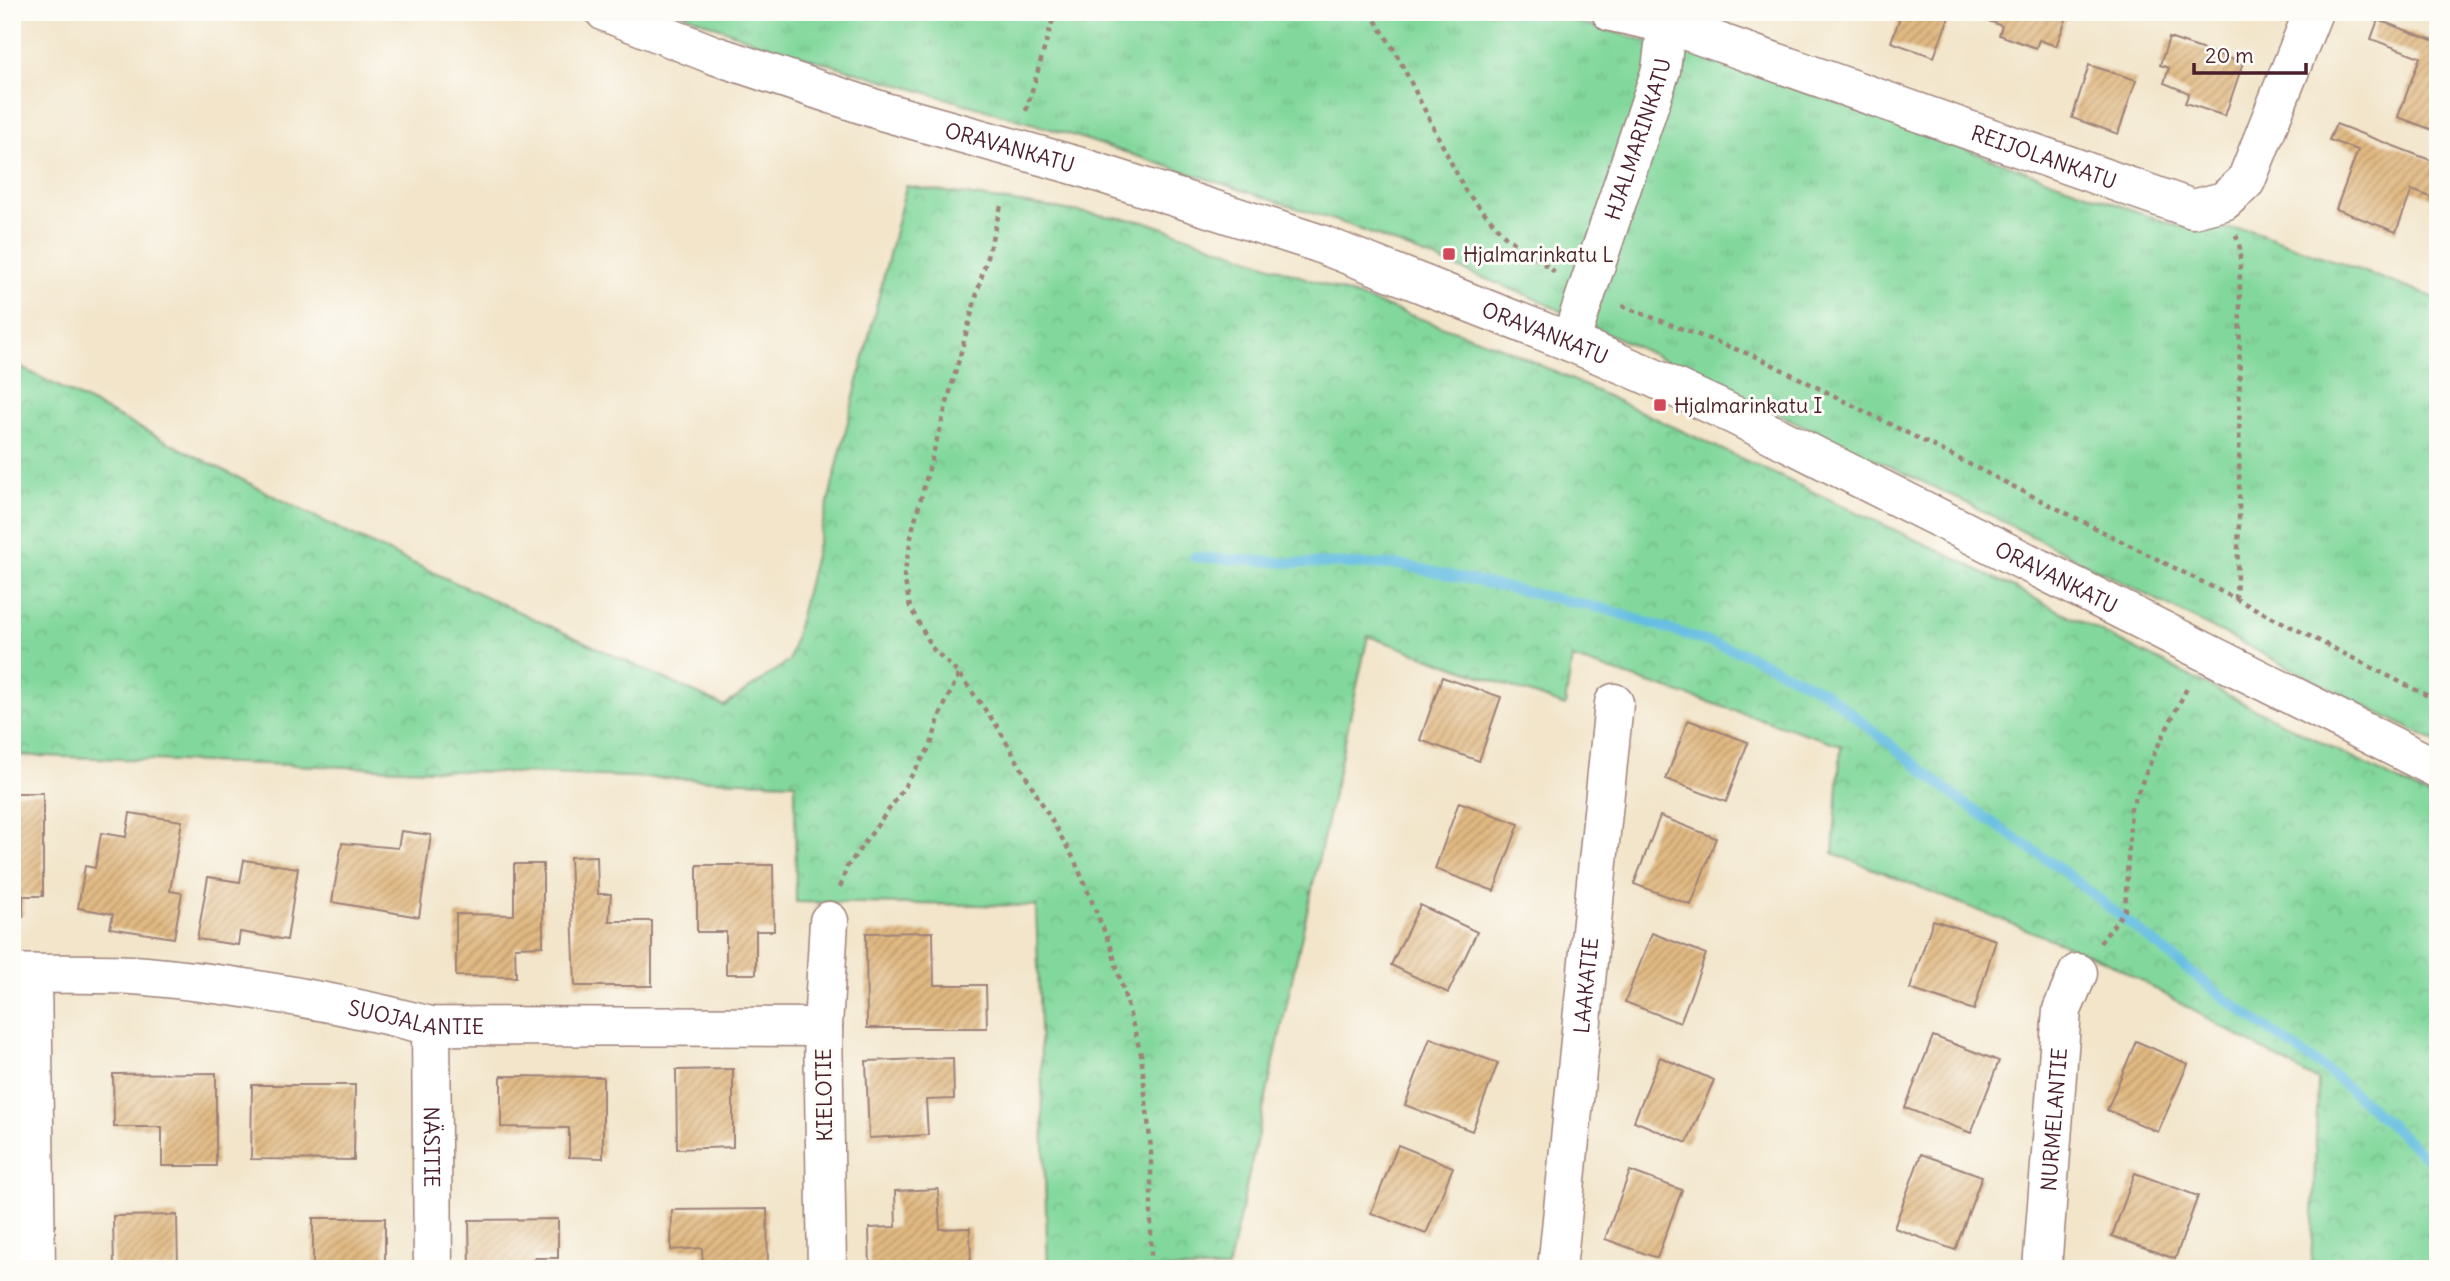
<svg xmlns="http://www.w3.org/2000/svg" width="2450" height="1281" font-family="Delius,sans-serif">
  <defs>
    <pattern id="grass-tufts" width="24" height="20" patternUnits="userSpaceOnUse" patternTransform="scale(1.75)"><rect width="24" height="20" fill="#82d89c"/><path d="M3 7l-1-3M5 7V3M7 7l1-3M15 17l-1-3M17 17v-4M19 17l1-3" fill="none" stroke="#72b987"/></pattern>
    <pattern id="park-crowns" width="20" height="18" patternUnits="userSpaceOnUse" patternTransform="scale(1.75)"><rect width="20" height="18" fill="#82d89c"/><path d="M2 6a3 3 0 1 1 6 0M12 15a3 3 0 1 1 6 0" fill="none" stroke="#72b987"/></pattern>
    <pattern id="building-hatch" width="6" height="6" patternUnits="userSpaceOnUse" patternTransform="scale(1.75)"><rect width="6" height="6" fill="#e1b982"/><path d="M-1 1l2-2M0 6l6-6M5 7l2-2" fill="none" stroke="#b8966b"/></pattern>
  </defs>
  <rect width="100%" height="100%" fill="#fdfcf7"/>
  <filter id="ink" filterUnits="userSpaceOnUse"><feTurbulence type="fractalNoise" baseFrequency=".0143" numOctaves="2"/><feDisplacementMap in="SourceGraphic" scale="14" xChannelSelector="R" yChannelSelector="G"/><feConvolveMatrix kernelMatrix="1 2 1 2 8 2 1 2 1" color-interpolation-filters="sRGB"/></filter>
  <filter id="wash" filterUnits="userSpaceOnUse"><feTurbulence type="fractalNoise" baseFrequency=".00686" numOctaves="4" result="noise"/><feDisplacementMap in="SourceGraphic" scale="28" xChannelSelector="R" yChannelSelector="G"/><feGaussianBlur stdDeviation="1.57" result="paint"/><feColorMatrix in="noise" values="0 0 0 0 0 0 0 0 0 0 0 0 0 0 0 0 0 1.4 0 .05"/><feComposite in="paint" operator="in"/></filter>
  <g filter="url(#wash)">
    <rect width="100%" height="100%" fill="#f2e5ca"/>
    <path fill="url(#grass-tufts)" stroke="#667c64" stroke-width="2" d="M 679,12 L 1542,12 L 1733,65 L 2177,226 L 2250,230 L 2438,299 L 2438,743 L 1961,500 L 1529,296 L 1349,225 L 1078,137 L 761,44 Z"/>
    <path fill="url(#park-crowns)" stroke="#667c64" stroke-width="2" d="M 906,186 L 1147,222 L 1506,349 L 1938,550 L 2438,801 L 2438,1269 L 2311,1269 L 2318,1081 L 2106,961 L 1833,853 L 1841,745 L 1572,658 L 1565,706 L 1368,636 L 1228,1269 L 1048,1269 L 1036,906 L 796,902 L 795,783 L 12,755 L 12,363 L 345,532 L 724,706 L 789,661 Z"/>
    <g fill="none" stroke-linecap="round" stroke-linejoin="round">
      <path stroke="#65bde2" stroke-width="10" d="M 1194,557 L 1295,563 L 1402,565 L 1605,609 L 1746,654 L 1825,692 L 1957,798 L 2062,870 L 2224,998 L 2333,1075 L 2438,1167"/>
    </g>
    <g id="blocks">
      <path fill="url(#building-hatch)" d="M 1902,12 L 1951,12 L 1934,57 L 1891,42 Z
        M 1966,12 L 2069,12 L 2056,46 L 2039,40 L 2036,48 L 1999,35 L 2002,26 Z
        M 2378,20 L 2438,42 L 2438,132 L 2398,117 L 2420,57 L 2371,39 Z
        M 2169,38 L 2243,63 L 2225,116 L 2185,103 L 2189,93 L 2164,83 L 2169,68 L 2160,65 Z
        M 2089,65 L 2136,80 L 2118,134 L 2072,118 Z
        M 2336,124 L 2438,163 L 2438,200 L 2412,190 L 2396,232 L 2336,209 L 2358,150 L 2329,140 Z
        M 1442,677 L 1501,697 L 1479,761 L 1420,740 Z
        M 1688,720 L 1748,742 L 1726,802 L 1666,779 Z
        M 12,793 L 43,793 L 43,896 L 23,896 L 23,916 L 12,917 Z
        M 1459,802 L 1519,824 L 1494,891 L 1435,869 Z
        M 130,813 L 182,821 L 170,891 L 182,893 L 174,938 L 110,928 L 113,914 L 78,908 L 85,866 L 95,868 L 101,833 L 126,837 Z
        M 1660,816 L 1716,838 L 1691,905 L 1634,884 Z
        M 401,831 L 431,835 L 419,917 L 332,902 L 342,843 L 398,848 Z
        M 597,856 L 598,894 L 611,894 L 609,921 L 652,921 L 652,986 L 575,986 L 570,857 Z
        M 244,860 L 298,868 L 287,940 L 240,932 L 238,945 L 197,939 L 208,877 L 240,882 Z
        M 514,864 L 543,864 L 543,946 L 515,947 L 516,977 L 456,976 L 456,914 L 514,915 Z
        M 697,865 L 773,865 L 774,931 L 756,931 L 756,974 L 726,974 L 726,932 L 697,932 Z
        M 1420,905 L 1477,932 L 1448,993 L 1391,965 Z
        M 1933,920 L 1996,940 L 1974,1010 L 1910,989 Z
        M 933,932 L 934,985 L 986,985 L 987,1028 L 867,1028 L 866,933 Z
        M 1652,933 L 1706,954 L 1680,1023 L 1625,1002 Z
        M 1933,1036 L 1999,1061 L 1971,1133 L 1905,1108 Z
        M 1430,1038 L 1498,1063 L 1472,1131 L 1405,1105 Z
        M 2136,1041 L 2188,1064 L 2158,1132 L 2107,1110 Z
        M 1660,1057 L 1714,1080 L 1687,1143 L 1634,1121 Z
        M 953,1058 L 954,1099 L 926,1100 L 928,1135 L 869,1138 L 866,1061 Z
        M 733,1069 L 733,1147 L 677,1149 L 676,1070 Z
        M 216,1073 L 216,1166 L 162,1166 L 162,1127 L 114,1127 L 113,1074 Z
        M 501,1076 L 603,1077 L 603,1158 L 569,1157 L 569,1128 L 501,1127 Z
        M 252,1085 L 355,1085 L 354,1160 L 251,1159 Z
        M 1398,1145 L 1453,1167 L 1426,1234 L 1371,1213 Z
        M 1921,1154 L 1982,1176 L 1955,1250 L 1894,1228 Z
        M 1630,1171 L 1682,1190 L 1657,1258 L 1605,1239 Z
        M 2135,1173 L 2198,1196 L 2175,1259 L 2112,1236 Z
        M 938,1189 L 940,1229 L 970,1228 L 971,1269 L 870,1269 L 869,1228 L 896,1227 L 895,1191 Z
        M 767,1209 L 768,1269 L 703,1269 L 702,1248 L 671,1250 L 672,1210 Z
        M 177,1215 L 178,1269 L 114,1269 L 113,1216 Z
        M 313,1218 L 385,1218 L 385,1269 L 313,1269 Z
        M 558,1219 L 558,1258 L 534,1258 L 534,1269 L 470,1269 L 469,1220 Z"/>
    </g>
  </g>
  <g filter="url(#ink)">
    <use href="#blocks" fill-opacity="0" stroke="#9e827a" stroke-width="2"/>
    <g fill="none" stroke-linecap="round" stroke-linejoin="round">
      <g stroke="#9e827a" stroke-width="41">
        <g id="minor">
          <path id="s1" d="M 605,12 L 714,55 L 885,112 L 1081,167 L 1318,243 L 1570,342 L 1645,374 L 1736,416 L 2438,769"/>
          <path id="s2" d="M 1611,12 L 1667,24 L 2193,209 L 2224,201 L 2246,181 L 2313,12"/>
          <path id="s3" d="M 1570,342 L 1661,70 L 1668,12"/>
          <path id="s4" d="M 12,973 C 57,975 102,972 146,976 C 242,985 338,1002 431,1026 L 823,1027"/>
          <path d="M 32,974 L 36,1269"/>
          <path id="s5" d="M 431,1026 L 433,1269"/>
          <path d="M 827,1269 L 823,1027 L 829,921"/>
          <path id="s6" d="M 1557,1269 L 1614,703"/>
          <path id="s7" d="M 2042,1269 L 2062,1010 L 2078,973"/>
        </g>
      </g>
      <path stroke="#9e827a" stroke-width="4.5" stroke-dasharray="5 5" stroke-linecap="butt" d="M 1370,12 L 1395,51 L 1466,192 L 1505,236 L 1555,272
        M 1026,111 L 1055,12
        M 1001,206 L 913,527 L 904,576 L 910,607 L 933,649 L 959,674 L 997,726 L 1074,859 L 1111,947 L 1141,1054 L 1151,1149 L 1151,1269
        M 2236,235 L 2240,248 L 2239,523 L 2236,599
        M 1622,306 L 1759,358 L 2438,701
        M 840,887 L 847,867 L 898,797 L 931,745 L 940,715 L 959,674
        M 2100,943 L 2125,910 L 2131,808 L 2155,752 L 2188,686"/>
      <use href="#minor" stroke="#fff" stroke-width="38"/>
    </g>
  </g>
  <g fill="#d1495b" stroke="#fdfcf7" stroke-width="2.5">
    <rect x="1442" y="247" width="14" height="14" rx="3.5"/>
    <rect x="1653" y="398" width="14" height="14" rx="3.5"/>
  </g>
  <g text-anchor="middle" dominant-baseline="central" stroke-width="6" stroke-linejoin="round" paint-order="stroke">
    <g font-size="21" fill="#4a1f2b" stroke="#fdfcf7">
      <text stroke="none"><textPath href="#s3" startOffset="214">HJALMARINKATU</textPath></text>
      <text stroke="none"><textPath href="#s1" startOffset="427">ORAVANKATU</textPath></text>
      <text stroke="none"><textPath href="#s2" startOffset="457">REIJOLANKATU</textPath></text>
      <text stroke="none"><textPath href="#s1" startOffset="994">ORAVANKATU</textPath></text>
      <text stroke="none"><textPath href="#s1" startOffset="1561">ORAVANKATU</textPath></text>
      <text stroke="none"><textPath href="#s6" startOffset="285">LAAKATIE</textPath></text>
      <text stroke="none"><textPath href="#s4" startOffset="408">SUOJALANTIE</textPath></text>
      <text transform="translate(824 1095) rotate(-91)">KIELOTIE</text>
      <text stroke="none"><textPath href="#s7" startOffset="150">NURMELANTIE</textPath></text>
      <text stroke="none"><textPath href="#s5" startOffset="121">NÄSITIE</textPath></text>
    </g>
    <g font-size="21" fill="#4a1f2b" stroke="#fdfcf7" text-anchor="start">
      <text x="1463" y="254">Hjalmarinkatu L</text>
      <text x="1674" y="405">Hjalmarinkatu I</text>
    </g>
  </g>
  <rect width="2450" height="1281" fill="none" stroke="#fdfcf7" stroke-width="42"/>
  <path d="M2194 63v10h112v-10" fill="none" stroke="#4a1f2b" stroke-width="3.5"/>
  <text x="2205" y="63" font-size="21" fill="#4a1f2b" stroke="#fdfcf7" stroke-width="5" paint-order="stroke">20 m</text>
</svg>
